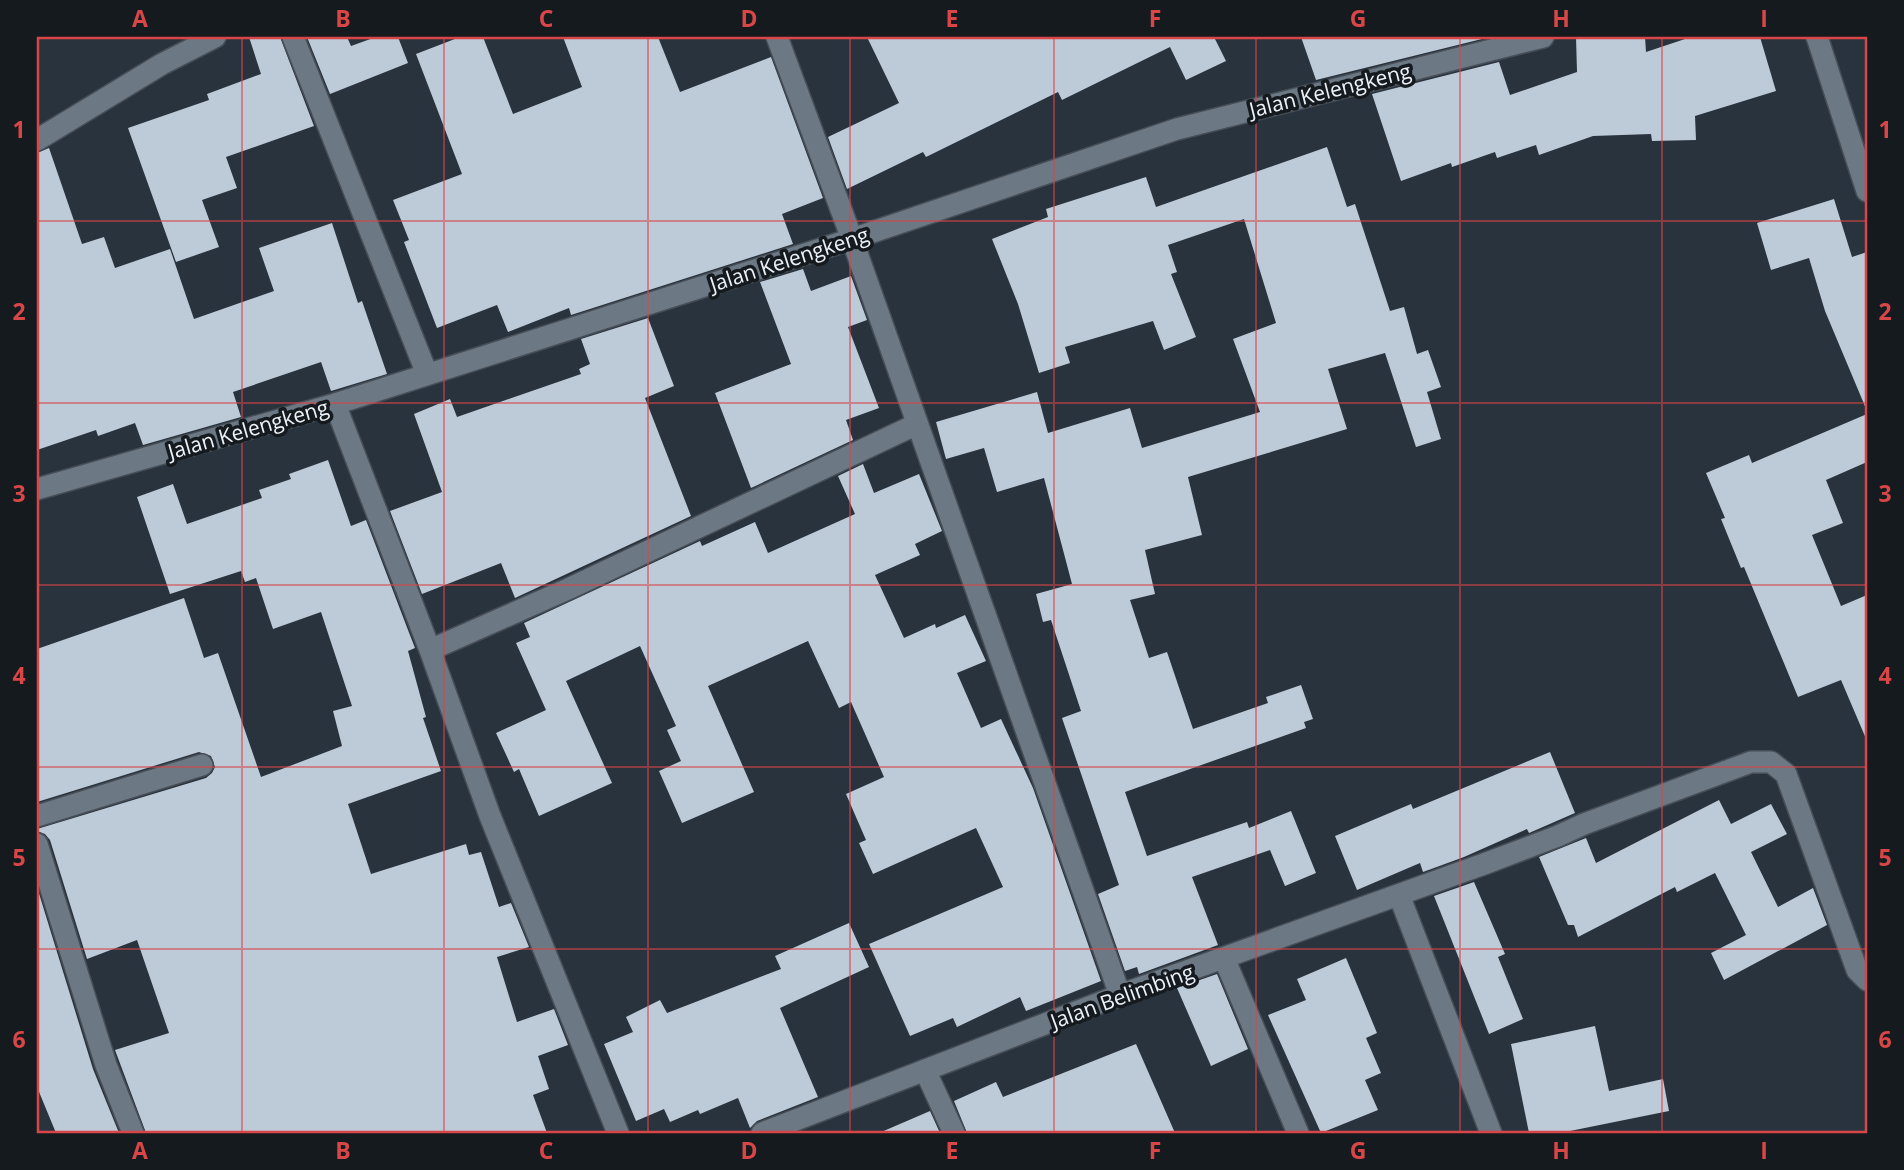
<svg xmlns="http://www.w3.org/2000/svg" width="1904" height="1170" font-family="'Open Sans',sans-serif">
  <rect width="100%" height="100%" fill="#29333d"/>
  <path fill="#bdcad7" d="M 249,37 L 280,37 L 314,126 L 226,157 L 237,188 L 202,200 L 219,247 L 176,262 L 128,128 L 209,100 L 207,94 L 261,74 Z
    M 307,37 L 347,37 L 351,46 L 376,37 L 398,37 L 408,63 L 330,94 Z
    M 460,37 L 483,37 L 513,114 L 582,87 L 563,37 L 658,37 L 680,92 L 771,57 L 823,198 L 782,214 L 793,244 L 571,315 L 569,308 L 508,332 L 497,305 L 437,328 L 404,242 L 409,240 L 393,200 L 462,174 L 416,54 Z
    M 867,37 L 1214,37 L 1226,61 L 1186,80 L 1170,47 L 1062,100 L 1058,92 L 926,157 L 923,152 L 847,189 L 828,137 L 899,103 Z
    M 1301,37 L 1490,37 L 1316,80 Z
    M 1576,37 L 1645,37 L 1646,52 L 1691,37 L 1760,37 L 1776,91 L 1695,116 L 1696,140 L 1652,141 L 1651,134 L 1593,136 L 1539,155 L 1536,145 L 1497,158 L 1495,152 L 1452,167 L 1451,163 L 1401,181 L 1372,94 L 1499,62 L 1510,95 L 1577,72 Z
    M 1327,147 L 1347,207 L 1355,204 L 1390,311 L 1404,307 L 1417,354 L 1428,350 L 1441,387 L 1427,392 L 1441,439 L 1416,447 L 1385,353 L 1328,369 L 1347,429 L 1188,477 L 1202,535 L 1145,550 L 1155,594 L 1130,600 L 1149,658 L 1167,652 L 1193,729 L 1268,703 L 1266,697 L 1301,685 L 1313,719 L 1304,722 L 1306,728 L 1125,792 L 1147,856 L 1247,822 L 1249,828 L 1291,811 L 1316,873 L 1285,886 L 1270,850 L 1192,877 L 1218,945 L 1139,974 L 1137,967 L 1125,971 L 1098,894 L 1119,885 L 1062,718 L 1081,711 L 1051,620 L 1043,622 L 1036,594 L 1072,584 L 1044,478 L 997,492 L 984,448 L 946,459 L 936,422 L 1037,392 L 1048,433 L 1130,408 L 1142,448 L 1260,412 L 1233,339 L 1276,323 L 1244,219 L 1168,245 L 1177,272 L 1171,274 L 1196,337 L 1164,350 L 1153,321 L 1065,347 L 1070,363 L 1039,373 L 1018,304 L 992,239 L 1048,217 L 1046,209 L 1146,177 L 1156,207 Z
    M 49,148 L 82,244 L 104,237 L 115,268 L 170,249 L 194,319 L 274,291 L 259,248 L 332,223 L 358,303 L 362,301 L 387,374 L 331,391 L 321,362 L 233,392 L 241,417 L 143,445 L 135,423 L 98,436 L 96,430 L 37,450 L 37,153 Z
    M 1834,199 L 1852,257 L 1867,252 L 1867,411 L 1825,311 L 1809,258 L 1771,270 L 1757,223 Z
    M 803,269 L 811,291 L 851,276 L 867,320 L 848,327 L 879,408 L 846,420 L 853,440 L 751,488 L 715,393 L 791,364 L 760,282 Z
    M 648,318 L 674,386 L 645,398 L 691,516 L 515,598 L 501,563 L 422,594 L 390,511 L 442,492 L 414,414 L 450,399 L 457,417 L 581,374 L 579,369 L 590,364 L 581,339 Z
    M 1867,414 L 1867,462 L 1826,480 L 1843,523 L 1812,535 L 1841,606 L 1867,595 L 1867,741 L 1841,680 L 1798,697 L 1744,567 L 1741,568 L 1721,519 L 1725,518 L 1706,473 L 1749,455 L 1752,463 Z
    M 328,460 L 351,526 L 366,520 L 408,630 L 415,648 L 408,651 L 426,717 L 423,718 L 441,771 L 348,804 L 371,874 L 466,844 L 469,855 L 481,852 L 499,907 L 511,903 L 529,947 L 497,957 L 517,1022 L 554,1009 L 568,1045 L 538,1056 L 549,1089 L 533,1095 L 547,1133 L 146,1133 L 115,1050 L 169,1033 L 137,940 L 87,959 L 50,840 L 45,834 L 37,831 L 37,829 L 206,778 L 212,773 L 215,767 L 211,756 L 199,752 L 37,802 L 37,649 L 184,598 L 204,658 L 218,653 L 261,777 L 342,746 L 333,711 L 352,706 L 321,612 L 273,629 L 256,578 L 245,582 L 241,571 L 170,594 L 137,497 L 173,484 L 187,524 L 262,498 L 259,490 L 291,479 L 289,474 Z
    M 863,464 L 874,493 L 919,474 L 942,531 L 915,544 L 920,555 L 875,575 L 904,638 L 935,624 L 936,628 L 965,615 L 986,661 L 957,673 L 981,728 L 1001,719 L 1033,788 L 1101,981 L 1026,1011 L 1020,997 L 957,1027 L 953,1018 L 910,1036 L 869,944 L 1003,887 L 976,828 L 873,874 L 859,843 L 866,840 L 846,794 L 884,777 L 851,702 L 839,708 L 808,641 L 708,686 L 754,792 L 682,823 L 659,771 L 681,761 L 667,730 L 676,726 L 640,646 L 566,681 L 612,783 L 539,816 L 519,769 L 514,772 L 496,733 L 546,710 L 516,643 L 530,637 L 524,623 L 700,541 L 702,546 L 755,522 L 768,553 L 855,514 L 838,476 Z
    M 1550,752 L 1575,813 L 1529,833 L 1527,829 L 1464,857 L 1423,872 L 1420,863 L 1357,890 L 1335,836 L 1411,804 L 1413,809 Z
    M 1719,800 L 1731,824 L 1771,804 L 1787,834 L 1751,852 L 1778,907 L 1813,888 L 1827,925 L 1724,980 L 1711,953 L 1746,935 L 1715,873 L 1677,892 L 1675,887 L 1578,937 L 1574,925 L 1568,925 L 1539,857 L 1586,838 L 1596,863 Z
    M 1474,882 L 1505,954 L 1498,957 L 1523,1019 L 1489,1034 L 1434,896 Z
    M 37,887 L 93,1069 L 119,1133 L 56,1133 L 37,1087 Z
    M 849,923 L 869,967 L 780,1008 L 818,1097 L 757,1121 L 750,1128 L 738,1098 L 700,1114 L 698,1110 L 670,1122 L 664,1109 L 636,1121 L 604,1044 L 633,1032 L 626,1017 L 660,1000 L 667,1013 L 781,969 L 775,956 Z
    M 1346,958 L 1377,1033 L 1366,1038 L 1381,1073 L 1365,1080 L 1378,1110 L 1321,1133 L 1268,1015 L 1306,1000 L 1297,979 Z
    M 1217,974 L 1248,1049 L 1211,1066 L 1177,988 Z
    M 1595,1026 L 1609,1091 L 1663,1079 L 1669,1111 L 1560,1133 L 1529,1133 L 1511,1044 Z
    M 1136,1044 L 1175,1133 L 967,1133 L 954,1101 L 996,1082 L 1003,1097 Z
    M 930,1111 L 940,1133 L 879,1133 Z"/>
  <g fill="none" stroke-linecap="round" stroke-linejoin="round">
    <g stroke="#464e57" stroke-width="24">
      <path id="minor" d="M 293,37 L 427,374
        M 777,37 L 852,239 L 1120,995
        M 1817,37 L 1867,191
        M 37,140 L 162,64 L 215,37
        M 335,404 L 430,650 L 490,816 L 618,1133
        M 37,489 L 335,404 L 852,239 L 1177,129 L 1543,37
        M 430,650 L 568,589 L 917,424
        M 37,816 L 202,765
        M 37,844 L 106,1065 L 133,1133
        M 1399,895 L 1491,1133
        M 1224,958 L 1298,1133
        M 925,1070 L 954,1133
        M 762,1133 L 1120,995 L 1484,864 L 1558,836 L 1584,824 L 1751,762 L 1771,762 L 1786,774 L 1857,970 L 1867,980"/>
    </g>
    <use href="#minor" stroke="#6c7884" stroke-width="21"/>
  </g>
  <path fill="none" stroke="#d94647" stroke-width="2" stroke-opacity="0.55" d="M 242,37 L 242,1133M 444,37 L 444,1133M 648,37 L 648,1133M 850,37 L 850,1133M 1054,37 L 1054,1133M 1256,37 L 1256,1133M 1460,37 L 1460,1133M 1662,37 L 1662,1133M 37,221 L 1867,221M 37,403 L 1867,403M 37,585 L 1867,585M 37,767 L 1867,767M 37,949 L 1867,949"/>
  <g text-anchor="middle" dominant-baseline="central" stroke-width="7" stroke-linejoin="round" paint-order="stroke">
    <g font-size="21" fill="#ecf2f9" stroke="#151a1f">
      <text transform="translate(1330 90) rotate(-14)">Jalan Kelengkeng</text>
      <text transform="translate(789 259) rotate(-18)">Jalan Kelengkeng</text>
      <text transform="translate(248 429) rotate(-16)">Jalan Kelengkeng</text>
      <text transform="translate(1122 996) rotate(-20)">Jalan Belimbing</text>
    </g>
  </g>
  <rect width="1904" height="1170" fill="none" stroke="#151a1f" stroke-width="77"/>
  <rect x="38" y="38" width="1828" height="1094" fill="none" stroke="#d94647" stroke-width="2.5"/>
  <g font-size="23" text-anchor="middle" font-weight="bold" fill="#d94647">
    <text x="140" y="27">A</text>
    <text x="343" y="27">B</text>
    <text x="546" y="27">C</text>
    <text x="749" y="27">D</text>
    <text x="952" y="27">E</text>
    <text x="1155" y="27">F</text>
    <text x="1358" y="27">G</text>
    <text x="1561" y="27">H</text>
    <text x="1764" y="27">I</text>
    <text x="19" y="138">1</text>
    <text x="1885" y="138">1</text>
    <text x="19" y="320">2</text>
    <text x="1885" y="320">2</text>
    <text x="19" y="502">3</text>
    <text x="1885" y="502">3</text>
    <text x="19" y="684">4</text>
    <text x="1885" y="684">4</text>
    <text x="19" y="866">5</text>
    <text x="1885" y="866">5</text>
    <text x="19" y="1048">6</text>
    <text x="1885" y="1048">6</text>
    <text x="140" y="1159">A</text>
    <text x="343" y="1159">B</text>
    <text x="546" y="1159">C</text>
    <text x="749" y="1159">D</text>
    <text x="952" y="1159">E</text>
    <text x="1155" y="1159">F</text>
    <text x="1358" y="1159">G</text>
    <text x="1561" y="1159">H</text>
    <text x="1764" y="1159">I</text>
  </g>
</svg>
